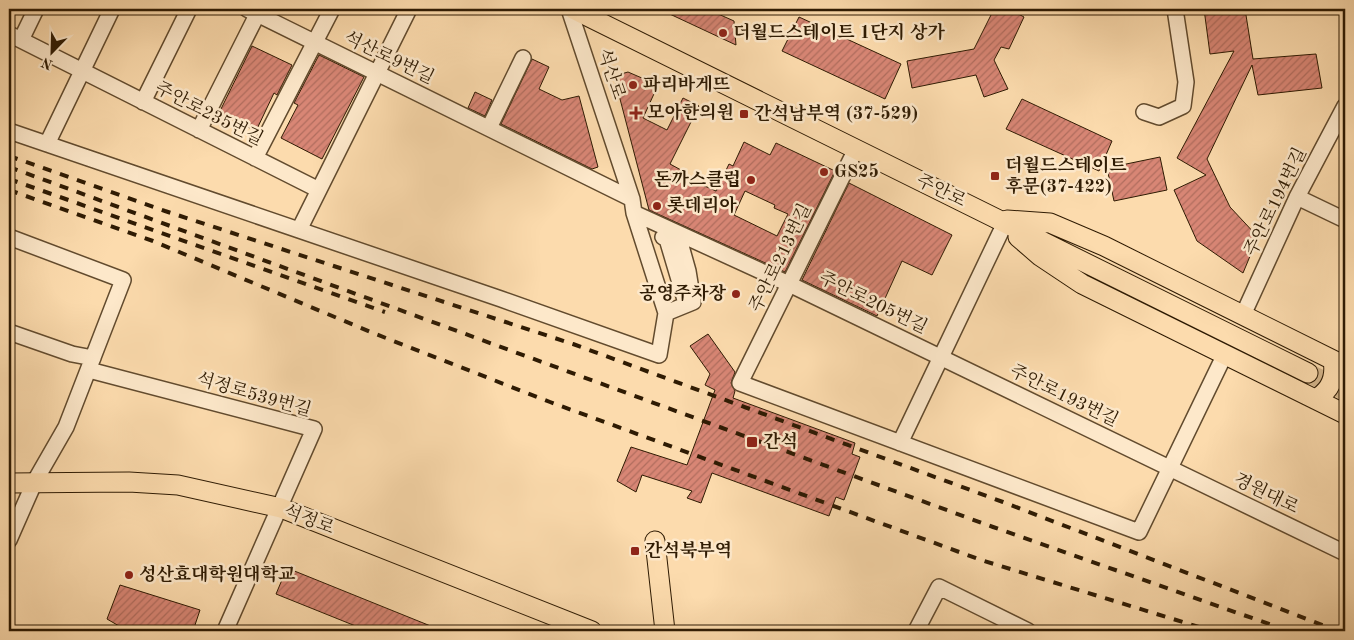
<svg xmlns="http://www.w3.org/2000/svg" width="1354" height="640" font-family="'Old Standard TT','Noto Serif KR',serif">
  <defs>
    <pattern id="building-hatch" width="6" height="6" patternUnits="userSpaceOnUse" patternTransform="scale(1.25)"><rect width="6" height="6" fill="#d88675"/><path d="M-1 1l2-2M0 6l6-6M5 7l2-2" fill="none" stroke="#b06d5e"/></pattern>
  </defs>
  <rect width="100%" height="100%" fill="#fcdbad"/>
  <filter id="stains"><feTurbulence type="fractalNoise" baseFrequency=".004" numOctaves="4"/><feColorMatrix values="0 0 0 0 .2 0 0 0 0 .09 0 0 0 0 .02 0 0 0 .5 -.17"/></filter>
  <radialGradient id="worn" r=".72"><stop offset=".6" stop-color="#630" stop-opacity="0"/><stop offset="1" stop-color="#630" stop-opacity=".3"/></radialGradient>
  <path fill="url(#building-hatch)" stroke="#2f1b03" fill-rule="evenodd" d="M 659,9 L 707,9 L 734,21 L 736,45 Z
    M 994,9 L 1009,9 L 1024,17 L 1009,49 L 1001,47 L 994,60 L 1008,89 L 984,97 L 976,75 L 912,88 L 907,61 L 974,49 Z
    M 1204,9 L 1245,9 L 1253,59 L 1316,54 L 1322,88 L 1258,95 L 1252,65 L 1207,159 L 1230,207 L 1258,237 L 1243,273 L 1197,241 L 1174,190 L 1206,175 L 1177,158 L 1234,51 L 1210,54 Z
    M 799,17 L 901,64 L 885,99 L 782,51 Z
    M 252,46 L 292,65 L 277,95 L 274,93 L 256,131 L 219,113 Z
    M 319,55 L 364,77 L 322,159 L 281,138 L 298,105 L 294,103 Z
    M 532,59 L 549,67 L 539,89 L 562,100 L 579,96 L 598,167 L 592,169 L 501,124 Z
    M 628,72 L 658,85 L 643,118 L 667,130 L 683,98 L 699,106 L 670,164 L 681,170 L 682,176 L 716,191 L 729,164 L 733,166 L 744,142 L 770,155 L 776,143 L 835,171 L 785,272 L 649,210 L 614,76 ZM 745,191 L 775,205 L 774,208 L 788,214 L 777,236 L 734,215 Z
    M 475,92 L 492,100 L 485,116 L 468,108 Z
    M 1022,99 L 1112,141 L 1099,171 L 1006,129 Z
    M 1160,157 L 1167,190 L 1114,201 L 1107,168 Z
    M 849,183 L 952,235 L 932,275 L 902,261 L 877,316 L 802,280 Z
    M 708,334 L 735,372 L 731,383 L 735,391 L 733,398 L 855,443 L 852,454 L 860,457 L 844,500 L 836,497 L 829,516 L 712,473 L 701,503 L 687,498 L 692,491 L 642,475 L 636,492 L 617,481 L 631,447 L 687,465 L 715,390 L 705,385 L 710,374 L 690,346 Z
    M 287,568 L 443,631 L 368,631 L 276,594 Z
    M 120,585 L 200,610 L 193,631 L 118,631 L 119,626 L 107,619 Z"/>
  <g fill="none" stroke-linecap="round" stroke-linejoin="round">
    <path stroke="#d3b58b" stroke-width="19" stroke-dasharray="19 9" stroke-linecap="butt" d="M 1308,373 L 1345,391"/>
    <g stroke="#624b2e" stroke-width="18">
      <path id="minor" d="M 247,9 L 632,199
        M 569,9 L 632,199 L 634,213 L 666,313 L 693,302 L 688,271 L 681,246 L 663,237
        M 9,34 L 319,190
        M 21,40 L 36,9
        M 143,102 L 189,9
        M 1144,112 L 1159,117 L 1183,106 L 1186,82 L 1175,9
        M 489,128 L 523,58
        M 199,130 L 260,9
        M 9,131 L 501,299 L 659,355 L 666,313
        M 47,144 L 112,9
        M 856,149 L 740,383 L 1139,532 L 1225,354
        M 255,158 L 332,9
        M 1297,197 L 1345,220
        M 634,213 L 789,284 L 1345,553
        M 299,230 L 409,9
        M 9,237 L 123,280 L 66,427 L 35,481 L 9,540
        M 667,239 L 686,303
        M 1243,315 L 1297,197 L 1345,106
        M 9,332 L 72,354 L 93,358
        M 89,370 L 314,429 L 225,631
        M 900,443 L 1004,225
        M 916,631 L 939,587 L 1028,631"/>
    </g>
    <g stroke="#2f1b03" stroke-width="21">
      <path id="major" d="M 573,9 L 1308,373
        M 1007,220 L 1050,223 L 1104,246 L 1345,366
        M 1018,237 L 1040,256 L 1082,284 L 1345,414
        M 1315,399 C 1331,391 1336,377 1333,360
        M 9,483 L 129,482 L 178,485 L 281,508 L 592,631
        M 655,541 L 665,631"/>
    </g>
    <use href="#minor" stroke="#fde8ca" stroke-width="15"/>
    <use href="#major" stroke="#fcdbad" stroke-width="19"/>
    <path stroke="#2f1b03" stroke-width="4" stroke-dasharray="9 9" stroke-linecap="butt" d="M 9,156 L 165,211 L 573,344 L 1003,502 L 1338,631
      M 9,167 L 993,527 L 1289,631
      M 9,179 L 385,312
      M 9,190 L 153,241 L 373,333 L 550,402 L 981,560 L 1212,631"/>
  </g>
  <g fill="#8f2418" stroke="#fde8ca" stroke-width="2">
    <circle cx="723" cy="33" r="5"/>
    <circle cx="633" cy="85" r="5"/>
    <path d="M633.5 105.5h5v5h5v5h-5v5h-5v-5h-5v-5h5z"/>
    <rect x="739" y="109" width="10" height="10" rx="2.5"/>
    <circle cx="824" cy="172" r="5"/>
    <rect x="990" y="171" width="10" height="10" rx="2.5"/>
    <circle cx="751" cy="180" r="5"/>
    <circle cx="657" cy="206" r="5"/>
    <circle cx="736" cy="294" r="5"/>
    <rect x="746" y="436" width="12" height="12" rx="2.5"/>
    <rect x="630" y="546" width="10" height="10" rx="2.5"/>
    <circle cx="129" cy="575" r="5"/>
  </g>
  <g text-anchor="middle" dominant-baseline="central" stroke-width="5" stroke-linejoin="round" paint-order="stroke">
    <g font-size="18" font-weight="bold" fill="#2f1b03" stroke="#fde8ca" text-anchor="start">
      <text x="733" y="33">더월드스테이트 1단지 상가</text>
      <text x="643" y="85">파리바게뜨</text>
      <text x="647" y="113">모아한의원</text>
      <text x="754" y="114">간석남부역 (37-529)</text>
      <text x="1005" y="166">더월드스테이트<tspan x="1005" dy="21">후문(37-422)</tspan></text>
      <text x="834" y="172">GS25</text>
      <text x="741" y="180" text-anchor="end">돈까스클럽</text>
      <text x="667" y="206">롯데리아</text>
      <text x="726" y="294" text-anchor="end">공영주차장</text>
      <text x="763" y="442">간석</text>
      <text x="645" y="551">간석북부역</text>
      <text x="139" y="575">성산효대학원대학교</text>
    </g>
    <g font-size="18" fill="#2f1b03" stroke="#fde8ca">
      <text transform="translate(389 58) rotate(26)">석산로9번길</text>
      <text transform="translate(611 74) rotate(72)">석산로</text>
      <text transform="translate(209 114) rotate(27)">주안로235번길</text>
      <text transform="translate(941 191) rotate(26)">주안로</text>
      <text transform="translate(1276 202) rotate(-64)">주안로194번길</text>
      <text transform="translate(781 258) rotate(-64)">주안로213번길</text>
      <text transform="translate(873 303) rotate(26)">주안로205번길</text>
      <text transform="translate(254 395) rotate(16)">석정로539번길</text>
      <text transform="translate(1064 396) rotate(26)">주안로193번길</text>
      <text transform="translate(1266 494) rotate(26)">경원대로</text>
      <text transform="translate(309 520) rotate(21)">석정로</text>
    </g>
  </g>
  <rect width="1354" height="640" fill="none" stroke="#fcdbad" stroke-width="30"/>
  <rect x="10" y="10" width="1334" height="620" fill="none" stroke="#2f1b03" stroke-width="2.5"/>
  <rect x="15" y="15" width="1324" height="610" fill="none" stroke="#2f1b03"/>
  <g transform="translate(52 52) rotate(203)" stroke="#fde8ca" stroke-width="4" paint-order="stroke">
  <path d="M0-4L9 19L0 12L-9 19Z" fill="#2f1b03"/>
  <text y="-8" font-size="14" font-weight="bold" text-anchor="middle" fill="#2f1b03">N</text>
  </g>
  <rect width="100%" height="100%" filter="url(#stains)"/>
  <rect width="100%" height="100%" fill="url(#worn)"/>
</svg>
